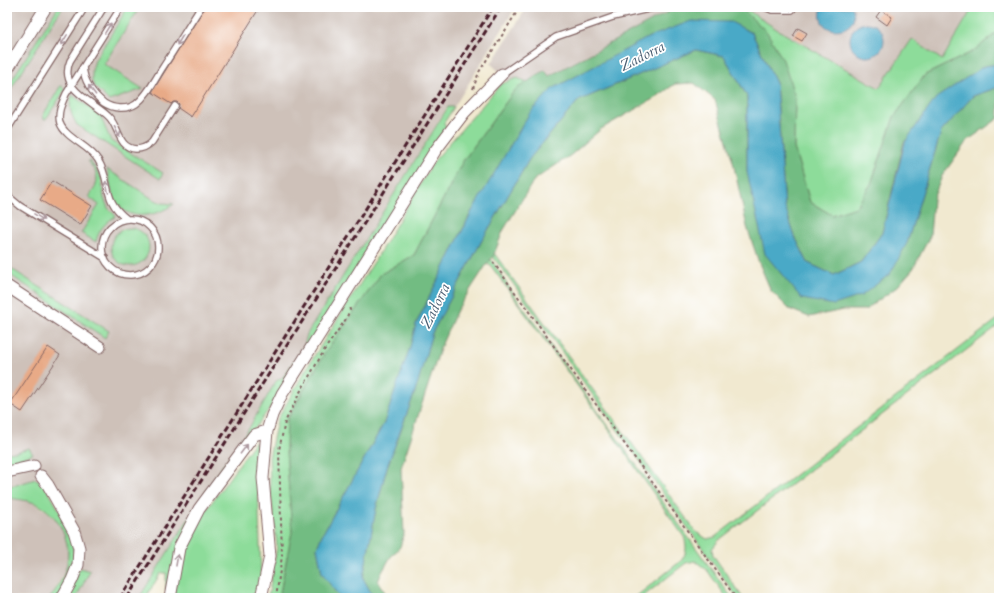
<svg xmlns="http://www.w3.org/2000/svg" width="1006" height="605" font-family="Cardo,serif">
  <rect width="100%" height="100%" fill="#fff"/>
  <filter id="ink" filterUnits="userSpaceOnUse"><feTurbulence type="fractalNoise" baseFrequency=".025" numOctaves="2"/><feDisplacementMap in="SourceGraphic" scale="8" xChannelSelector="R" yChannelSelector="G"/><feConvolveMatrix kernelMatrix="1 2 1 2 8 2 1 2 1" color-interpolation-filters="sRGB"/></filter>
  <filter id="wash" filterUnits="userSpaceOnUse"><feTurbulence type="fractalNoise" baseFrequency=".012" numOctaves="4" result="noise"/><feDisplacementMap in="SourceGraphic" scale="16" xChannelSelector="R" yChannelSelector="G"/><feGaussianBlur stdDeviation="0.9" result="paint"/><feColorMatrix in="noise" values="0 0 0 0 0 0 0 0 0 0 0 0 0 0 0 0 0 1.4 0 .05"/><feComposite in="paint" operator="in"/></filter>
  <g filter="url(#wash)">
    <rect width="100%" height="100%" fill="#f1e9d0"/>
    <path fill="#cec1b9" d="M 7,7 L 516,7 L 454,107 L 447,107 L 356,255 L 307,334 L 304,346 L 283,377 L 276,381 L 249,428 L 214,478 L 139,598 L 76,598 L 89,571 L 80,568 L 52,485 L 34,503 L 48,512 L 60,525 L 64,534 L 68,549 L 66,569 L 50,598 L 7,598 Z
      M 527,7 L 688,7 L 668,12 L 548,76 L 545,70 L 515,90 L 502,74 L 491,64 Z
      M 743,7 L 973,7 L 942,60 L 912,39 L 879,88 L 778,30 Z"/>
    <path fill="#8ddc9a" stroke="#6c7e62" d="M 58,7 L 63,7 L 7,95 L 7,83 L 9,84 Z
      M 128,7 L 140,7 L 104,64 L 143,89 L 109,101 L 94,86 L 92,81 L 92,70 L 95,60 Z
      M 740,7 L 743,7 L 778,30 L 879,88 L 912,39 L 942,60 L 973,7 L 996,7 L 999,15 L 999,31 L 972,52 L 925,75 L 894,117 L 871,184 L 856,208 L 832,215 L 810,202 L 794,148 L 795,97 Z
      M 517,78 L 528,82 L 515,90 L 463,161 L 414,255 L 381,274 L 324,354 L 287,419 L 286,450 L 292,532 L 279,598 L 268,598 L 277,546 L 270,486 L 269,457 L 277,420 L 306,369 L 377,257 L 434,161 L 501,84 Z
      M 61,85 L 65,90 L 46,119 L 44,120 L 43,115 Z
      M 72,95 L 100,115 L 111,141 L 163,173 L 160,179 L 77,125 C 71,115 68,107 72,95 Z
      M 448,107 L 454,107 L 444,123 L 446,128 L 272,405 L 197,509 L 166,590 L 166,573 L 161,573 L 145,598 L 139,598 L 214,478 L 249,428 L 276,381 L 283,377 L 304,346 L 307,334 L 356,255 Z
      M 89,160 L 96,169 L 101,177 L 104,198 L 108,208 L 116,216 C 105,223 99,229 96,242 L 81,233 L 99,205 L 89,197 C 98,184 101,175 88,162 Z
      M 107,169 L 153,199 L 162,203 L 174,204 C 156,217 126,223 114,199 C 111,192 109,177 107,169 Z
      M111 247a19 19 0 1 1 38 0a19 19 0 1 1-38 0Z
      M 494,253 L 696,532 L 707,539 L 715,537 L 999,318 L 999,325 L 719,540 L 712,549 L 713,555 L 743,598 L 738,598 L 509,278 L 493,257 Z
      M 491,259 L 510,289 L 732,598 L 727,598 L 707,570 L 695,561 L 686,563 L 641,598 L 634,598 L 681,561 C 687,553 687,547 684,537 L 607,427 L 491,266 L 487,264 Z
      M 7,266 L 109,331 L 105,338 L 7,273 Z
      M 255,442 L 261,448 L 258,478 L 261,576 L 254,598 L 173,598 L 182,554 L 189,534 Z
      M 29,448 L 33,454 L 19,459 L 7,461 L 7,453 L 16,452 Z
      M 35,479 L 43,482 L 72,532 L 75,564 L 59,598 L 50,598 C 56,589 63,579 66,568 C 73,542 59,514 35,503 C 26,500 16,499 7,498 L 7,486 L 16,485 Z
      M 80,568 L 90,571 L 76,598 L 67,598 Z"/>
    <path fill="#72bc82" stroke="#5e6e56" d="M 688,7 L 740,7 L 767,32 L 783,60 L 795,97 L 794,148 L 810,202 L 832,215 L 856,207 L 871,184 L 894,117 L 925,75 L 972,52 L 999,31 L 999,64 L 984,66 L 904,142 L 882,233 L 861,262 L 834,275 L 808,263 L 795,237 L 785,207 L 776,83 L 752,33 L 649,37 L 501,164 L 472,211 L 416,324 L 411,347 L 384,423 L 322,535 L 317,548 L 322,573 L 340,598 L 279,598 L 292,532 L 286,450 L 287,420 L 324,354 L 381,274 L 414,255 L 463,161 L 515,90 L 545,70 L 549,76 L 668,12 Z
      M 696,50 L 724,56 L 747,96 L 747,172 L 802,299 L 907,243 L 941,132 L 973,96 L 999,87 L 999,118 L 967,141 L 942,176 L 933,199 L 930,236 L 913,269 L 897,287 L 865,310 L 844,310 L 809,317 L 789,309 L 771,291 L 759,263 L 747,227 L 733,162 L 715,100 L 694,83 L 675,84 L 655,98 L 601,129 L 571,155 L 534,180 L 503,231 L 493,257 L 487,264 L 457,310 L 441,346 L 401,468 L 404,534 L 400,547 L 390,558 L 381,574 L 378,582 L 389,598 L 374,598 L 363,578 L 376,509 L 387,467 L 416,389 L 432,333 L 481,242 L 530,158 L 578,101 Z"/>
    <path fill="#48a9c7" stroke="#496479" d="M 822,7 L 852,7 C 864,36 811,39 822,7 Z
      M 691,21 L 731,22 L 752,33 L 776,83 L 785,207 L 795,237 L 808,263 L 834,275 L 861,262 L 882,233 L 905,142 L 936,98 L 984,66 L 999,64 L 999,87 L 973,96 L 941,132 L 907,243 L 890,274 L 861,296 L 834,305 L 802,299 L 765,254 L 747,172 L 747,96 L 724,56 L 696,50 L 578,101 L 530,158 L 481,242 L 432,333 L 416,389 L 387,467 L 376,509 L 363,578 L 374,598 L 340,598 L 322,573 L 317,548 L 322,535 L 384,423 L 410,347 L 416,324 L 472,211 L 529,114 L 552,89 L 649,37 Z
      M850 40a17 17 0 1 1 34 0a17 17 0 1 1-34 0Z"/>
    <g id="blocks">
      <path fill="#e8aa87" d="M 205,7 L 260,7 L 191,117 L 178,108 L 179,104 L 177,102 L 173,102 L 171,104 L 152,92 Z
        M 881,10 L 892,17 L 887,25 L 876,17 Z
        M 798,28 L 807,33 L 802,41 L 793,36 Z
        M 52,181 L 92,206 L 80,225 L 40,200 Z
        M 48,347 L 60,355 L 22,412 L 10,404 Z"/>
    </g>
  </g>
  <g filter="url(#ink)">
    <use href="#blocks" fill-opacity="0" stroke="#846665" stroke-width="1"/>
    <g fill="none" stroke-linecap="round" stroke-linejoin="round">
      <g stroke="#846665" stroke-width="8">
        <path id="lane" d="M 104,7 L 70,61 C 58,90 94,101 109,117 C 119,127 118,148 136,149 C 143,149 147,147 152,142 L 175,106
          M 121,7 L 66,94 C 62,103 57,113 60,123 C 65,138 90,146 98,160 C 112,182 101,199 127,219
          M 765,7 L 772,10 L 792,10 L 794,7
          M 83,67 C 84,82 93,94 104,103 C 113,109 127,110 136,104 C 148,95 155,79 163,67 C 176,47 188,27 201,7
          M 502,74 L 556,37 L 613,17 L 657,7
          M 7,130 L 85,7
          M 7,195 L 20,206 L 105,258
          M102 247a28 28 0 1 1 56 0a28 28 0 1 1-56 0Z"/>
      </g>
      <g stroke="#846665" stroke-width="13">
        <path id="street" d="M 7,70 L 46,7
          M 7,286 L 100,347
          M 7,472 L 34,466
          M 41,476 L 48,485 L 74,531 L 79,548 L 78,565 L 72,580 L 62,598
          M 170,598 L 179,548 L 199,509 L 254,435 L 267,431
          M 261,598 L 270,556 L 263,478 L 267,431 L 272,415 L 282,394 L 435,151 L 464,113 L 502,74"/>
      </g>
      <path stroke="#846665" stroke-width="2" stroke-dasharray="3 3" stroke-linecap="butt" d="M 473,89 L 479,72 L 520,7
        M 493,262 L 736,598
        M 276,598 L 282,556 L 279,450 L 285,422 L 299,394 L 325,349 L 346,319 L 350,310 L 349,306"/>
      <use href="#lane" stroke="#fff" stroke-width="5.5"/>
      <use href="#street" stroke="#fff" stroke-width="11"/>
      <path stroke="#4a1f2b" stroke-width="3" stroke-dasharray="6 3" stroke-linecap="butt" d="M 120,598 L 493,7
        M 127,598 L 501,7"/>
    </g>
    <defs><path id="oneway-shaft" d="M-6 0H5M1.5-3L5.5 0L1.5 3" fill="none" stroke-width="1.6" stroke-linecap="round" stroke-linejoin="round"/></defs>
    <g stroke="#ae9aa0">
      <use href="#oneway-shaft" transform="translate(108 28) rotate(-58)"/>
      <use href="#oneway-shaft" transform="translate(64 40) rotate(122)"/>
      <use href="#oneway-shaft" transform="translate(180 40) rotate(122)"/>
      <use href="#oneway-shaft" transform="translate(92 90) rotate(-127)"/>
      <use href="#oneway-shaft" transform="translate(117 132) rotate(65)"/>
      <use href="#oneway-shaft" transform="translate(107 187) rotate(-103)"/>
      <use href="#oneway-shaft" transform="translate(39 217) rotate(32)"/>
      <use href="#oneway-shaft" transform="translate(244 449) rotate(-53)"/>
      <use href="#oneway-shaft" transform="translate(177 560) rotate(-80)"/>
    </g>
  </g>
  <g text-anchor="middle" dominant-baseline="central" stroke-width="3.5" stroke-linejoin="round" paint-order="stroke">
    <g font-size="15" font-style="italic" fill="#495d71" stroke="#fff">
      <text transform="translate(642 56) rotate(-27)">Zadorra</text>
      <text transform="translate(435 306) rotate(-64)">Zadorra</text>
    </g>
  </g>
  <rect width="1006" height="605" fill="none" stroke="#fff" stroke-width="24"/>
</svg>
